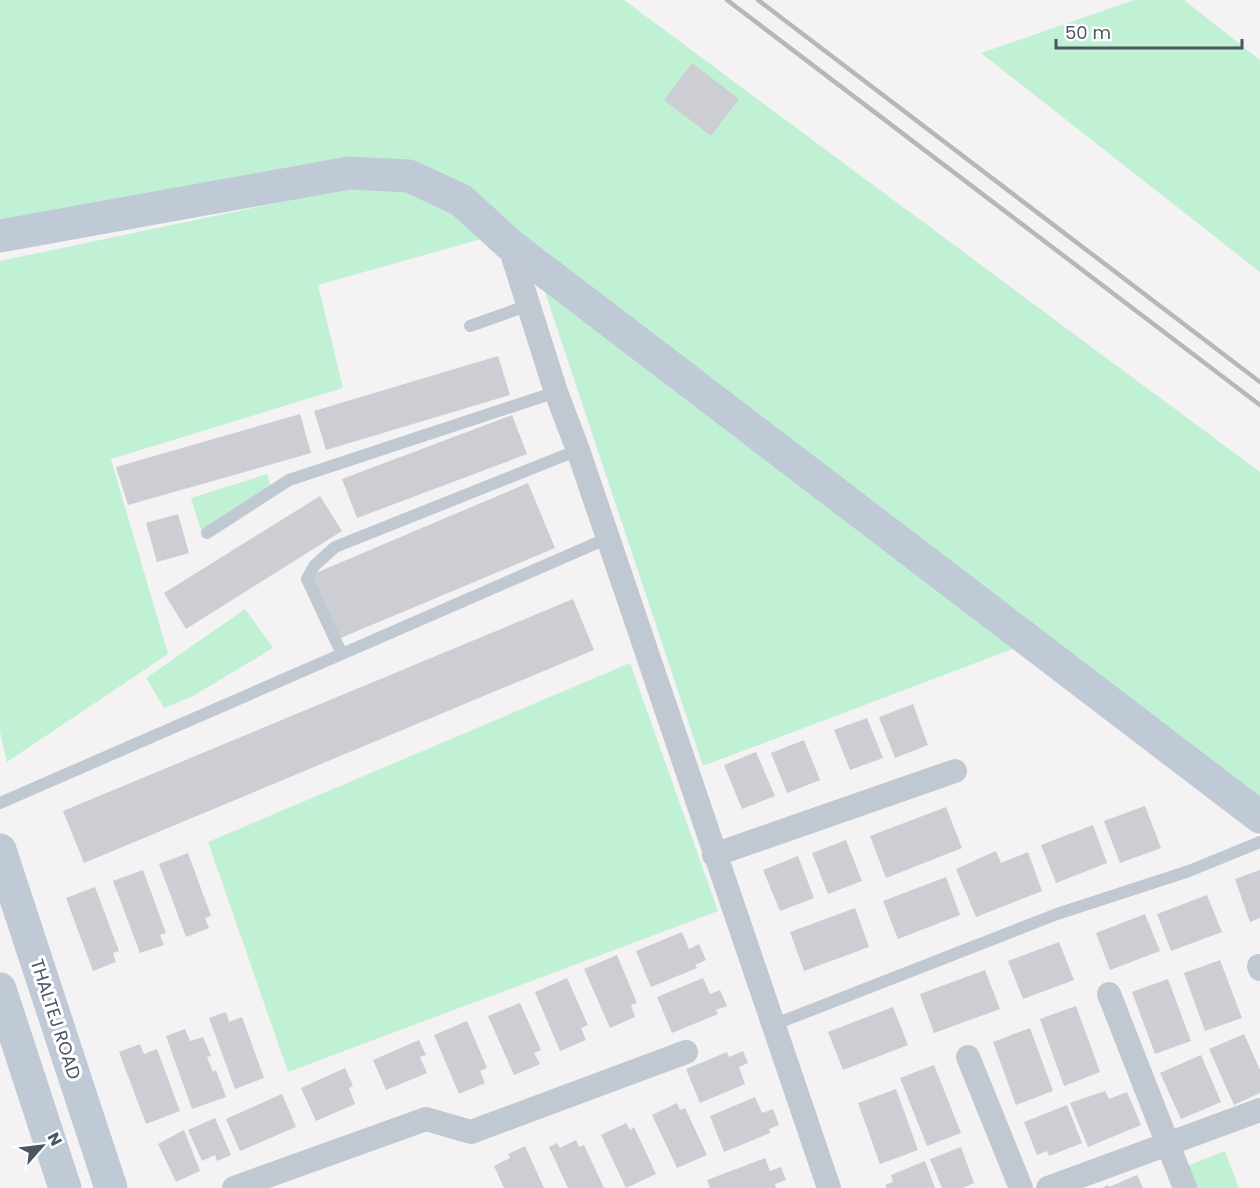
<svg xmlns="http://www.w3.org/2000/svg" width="1260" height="1188" font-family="Poppins,sans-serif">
  <rect width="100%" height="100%" fill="#f4f2f2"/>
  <path fill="#c1f1d5" d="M 0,0 L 624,0 L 1260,472 L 1260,810 L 411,173 L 0,221 Z
    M 1134,0 L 1184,0 L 1260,60 L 1260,272 L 981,53 Z
    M 353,187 L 406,190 L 454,213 L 481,239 L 318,285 L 343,388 L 111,459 L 168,654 L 7,762 L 0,732 L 0,261 Z
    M 545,292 L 1018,647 L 703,766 Z
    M 267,474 L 271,488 L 202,533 L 191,498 Z
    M 245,609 L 273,648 L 193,696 L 164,708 L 146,678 Z
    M 630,663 L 718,911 L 288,1072 L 208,842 Z
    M 1225,1151 L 1239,1188 L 1195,1188 L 1187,1166 Z"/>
  <path fill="#ccced4" d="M 692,63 L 739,99 L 711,136 L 664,100 Z
    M 498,356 L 510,395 L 326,450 L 314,411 Z
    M 300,414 L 311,453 L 128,505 L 116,467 Z
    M 512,415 L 527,454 L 357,518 L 342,479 Z
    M 528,483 L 555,548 L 331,642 L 304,578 Z
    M 320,496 L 342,531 L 186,629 L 164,593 Z
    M 178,514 L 189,553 L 157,562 L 146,523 Z
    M 573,599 L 594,650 L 84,863 L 63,811 Z
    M 913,704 L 928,745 L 895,758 L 879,717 Z
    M 867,718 L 883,758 L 850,770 L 834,730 Z
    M 804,740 L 820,780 L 787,793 L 771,753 Z
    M 756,752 L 775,796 L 742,809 L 724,765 Z
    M 1145,806 L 1161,848 L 1120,863 L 1104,821 Z
    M 946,807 L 962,848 L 886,878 L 870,836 Z
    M 1093,825 L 1107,863 L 1056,883 L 1041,845 Z
    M 846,840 L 862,881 L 828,894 L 812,853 Z
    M 996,851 L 1001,863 L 1028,852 L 1042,891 L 976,917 L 956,869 Z
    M 188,853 L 211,916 L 205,918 L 209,928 L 186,937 L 159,864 Z
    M 798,856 L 814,898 L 780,911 L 763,870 Z
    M 143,870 L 166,933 L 160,935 L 164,945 L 140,953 L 113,881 Z
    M 1260,870 L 1260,918 L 1250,922 L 1235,879 Z
    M 946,877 L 960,915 L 898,939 L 883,901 Z
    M 95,887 L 119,951 L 113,953 L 116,962 L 93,971 L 66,898 Z
    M 1207,895 L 1222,932 L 1171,951 L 1157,914 Z
    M 855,908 L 869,947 L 804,971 L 790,932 Z
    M 1145,914 L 1160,951 L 1110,970 L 1096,933 Z
    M 682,932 L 689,949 L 699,944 L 706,960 L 695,965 L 697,968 L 651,987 L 636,951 Z
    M 1059,942 L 1074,980 L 1023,999 L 1008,961 Z
    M 617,955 L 637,1003 L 631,1005 L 635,1017 L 610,1028 L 584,969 Z
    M 1220,960 L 1242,1018 L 1205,1031 L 1184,973 Z
    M 985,970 L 1000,1009 L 934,1033 L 920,994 Z
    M 567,978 L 588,1025 L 581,1028 L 586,1040 L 560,1051 L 535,992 Z
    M 703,978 L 710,994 L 720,990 L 727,1006 L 716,1010 L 718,1014 L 672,1033 L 657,997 Z
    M 1168,979 L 1191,1041 L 1155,1054 L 1132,992 Z
    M 520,1003 L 541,1050 L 534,1053 L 540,1064 L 514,1075 L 488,1016 Z
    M 1076,1006 L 1100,1072 L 1064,1086 L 1040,1019 Z
    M 893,1007 L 908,1045 L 843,1070 L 828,1032 Z
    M 226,1012 L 229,1022 L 242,1017 L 264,1078 L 235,1089 L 209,1018 Z
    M 467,1021 L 487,1068 L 480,1071 L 485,1083 L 459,1094 L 434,1035 Z
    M 1030,1028 L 1053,1091 L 1016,1105 L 993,1042 Z
    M 185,1029 L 190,1041 L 203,1037 L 211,1056 L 207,1057 L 213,1072 L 216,1070 L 226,1097 L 192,1109 L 166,1036 Z
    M 1244,1034 L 1260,1070 L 1260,1093 L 1234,1105 L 1209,1049 Z
    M 419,1040 L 426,1055 L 420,1057 L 427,1073 L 386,1090 L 373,1060 Z
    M 140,1044 L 144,1054 L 157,1049 L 180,1111 L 146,1124 L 119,1052 Z
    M 743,1051 L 748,1063 L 739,1067 L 745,1084 L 700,1103 L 686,1069 L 727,1052 L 729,1057 Z
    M 1201,1055 L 1221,1102 L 1181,1119 L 1160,1073 Z
    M 934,1065 L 961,1133 L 927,1146 L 900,1078 Z
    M 345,1068 L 353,1086 L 349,1088 L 355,1104 L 316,1121 L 301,1088 Z
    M 896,1089 L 918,1150 L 880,1164 L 858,1103 Z
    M 1105,1091 L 1109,1099 L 1127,1092 L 1141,1125 L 1088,1147 L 1070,1103 Z
    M 282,1094 L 296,1127 L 240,1151 L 226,1119 Z
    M 755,1097 L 762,1113 L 773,1109 L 779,1125 L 769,1129 L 770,1133 L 724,1152 L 710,1116 Z
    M 677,1103 L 680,1110 L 685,1108 L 707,1155 L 677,1168 L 652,1115 Z
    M 1067,1105 L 1082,1143 L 1049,1156 L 1047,1151 L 1037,1155 L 1024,1122 Z
    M 215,1118 L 231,1155 L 217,1161 L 215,1155 L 202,1161 L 188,1130 Z
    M 626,1123 L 630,1130 L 634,1127 L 656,1174 L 626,1188 L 601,1135 Z
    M 184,1130 L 200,1171 L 176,1182 L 158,1144 Z
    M 576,1140 L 579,1147 L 584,1145 L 604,1188 L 568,1188 L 549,1147 L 557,1143 L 560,1148 Z
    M 525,1146 L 544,1188 L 504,1188 L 494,1166 L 510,1158 L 508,1154 Z
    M 961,1147 L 974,1183 L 963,1188 L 942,1188 L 930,1159 Z
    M 765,1158 L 770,1171 L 781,1167 L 786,1180 L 775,1184 L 776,1188 L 710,1188 L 707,1180 Z
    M 925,1161 L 935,1188 L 887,1188 L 885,1185 L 893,1182 L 891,1175 Z
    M 1137,1175 L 1143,1188 L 1102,1188 L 1108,1185 L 1109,1187 Z"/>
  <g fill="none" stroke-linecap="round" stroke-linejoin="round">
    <path stroke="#c0c9d1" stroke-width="12" d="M 470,326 L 529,305
      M 207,533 L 289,480 L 556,392
      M 341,652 L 307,579 L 314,566 L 335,547 L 578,450
      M 0,803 L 608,538
      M 773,1025 L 1057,914 L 1189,871 L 1260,842"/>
    <path stroke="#c0c9d1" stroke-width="24" d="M 509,244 L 556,392 L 578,450 L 829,1188
      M 714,855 L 955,771
      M 1259,966 L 1260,969
      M 1109,994 L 1185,1188
      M 968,1057 L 1021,1188
      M 234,1188 L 426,1119 L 471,1132 L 686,1052
      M 1048,1188 L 1260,1110"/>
    <path stroke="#c0cad6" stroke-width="33" d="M 0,236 L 349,173 L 409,176 L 461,200 L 509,244 L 1260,817
      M 0,850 L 111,1188
      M 0,989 L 65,1188"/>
    <path stroke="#b4b7bc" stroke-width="4.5" d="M 727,0 L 1260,405
      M 758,0 L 1260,382"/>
  </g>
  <g text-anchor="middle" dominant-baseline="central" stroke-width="6" stroke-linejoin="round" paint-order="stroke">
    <g font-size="18" fill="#495560" stroke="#fff">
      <text transform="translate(56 1019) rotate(72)">THALTEJ ROAD</text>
    </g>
  </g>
  <g transform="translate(42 1146) rotate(62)" stroke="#ffffff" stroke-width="4.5" paint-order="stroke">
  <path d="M0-4.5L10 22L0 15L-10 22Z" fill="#495560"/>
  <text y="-9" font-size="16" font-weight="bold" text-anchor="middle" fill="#495560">N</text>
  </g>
  <path d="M1056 39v9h186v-9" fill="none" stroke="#495560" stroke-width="3"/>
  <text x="1065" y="39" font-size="18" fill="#495560" stroke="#ffffff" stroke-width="4.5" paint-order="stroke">50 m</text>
</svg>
